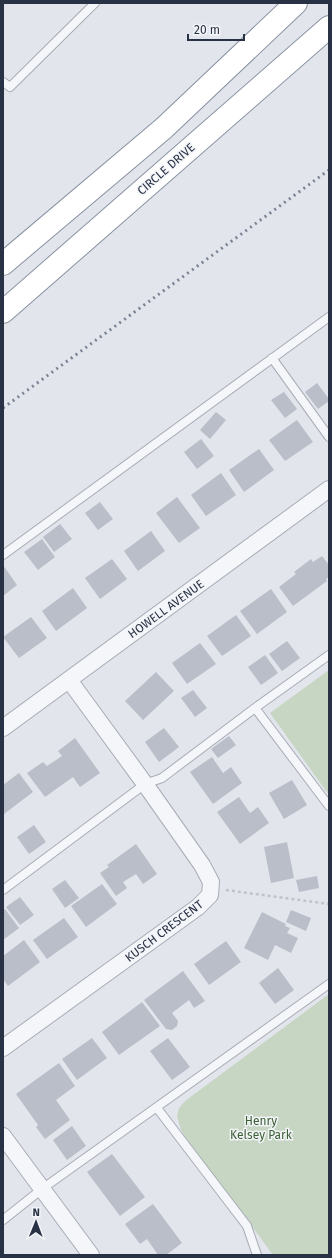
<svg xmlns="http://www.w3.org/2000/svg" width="332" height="1258" font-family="'Fira Sans',sans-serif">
  <rect width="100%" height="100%" fill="#e2e5eb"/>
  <path fill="#c7d5c3" d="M 329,670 L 329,795 L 270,713 Z
    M 329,994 L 329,1255 L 273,1255 L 254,1229 L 200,1159 L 181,1130 L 177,1116 L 179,1108 L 185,1101 Z"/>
  <path fill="#b9bec9" d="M 317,383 L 329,399 L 329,401 L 318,409 L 305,392 Z
    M 284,392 L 297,409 L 285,418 L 271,400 Z
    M 216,412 L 226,420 L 210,439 L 200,430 Z
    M 297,420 L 313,442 L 285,461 L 269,440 Z
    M 201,439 L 214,456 L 197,469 L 184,452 Z
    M 259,449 L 274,470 L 244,492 L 229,470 Z
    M 221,473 L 236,495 L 206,516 L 191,495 Z
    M 177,497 L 200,528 L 179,543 L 156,513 Z
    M 100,502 L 113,519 L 98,530 L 85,513 Z
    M 60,524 L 72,539 L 54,552 L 43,537 Z
    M 151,531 L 165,551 L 138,571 L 124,551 Z
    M 42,539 L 55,557 L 38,570 L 24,552 Z
    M 322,556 L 329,565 L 329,577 L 326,579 L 327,581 L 293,606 L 279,587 L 296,574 L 294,572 L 311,559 L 313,562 Z
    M 112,559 L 127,579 L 100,599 L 85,578 Z
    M 3,565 L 17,585 L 3,596 Z
    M 73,588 L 87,608 L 56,631 L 42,611 Z
    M 271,589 L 287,612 L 257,634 L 240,611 Z
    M 236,615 L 251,636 L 222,656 L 207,636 Z
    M 31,617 L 47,638 L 19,658 L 3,637 Z
    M 287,641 L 300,658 L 282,671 L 269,654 Z
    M 200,643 L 216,664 L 187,684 L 172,663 Z
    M 265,655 L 278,673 L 261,685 L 248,667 Z
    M 156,672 L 174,691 L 143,720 L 125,701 Z
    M 193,690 L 207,708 L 195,717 L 181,698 Z
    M 164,728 L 179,747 L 159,762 L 145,742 Z
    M 229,736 L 236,745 L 218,758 L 211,749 Z
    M 75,738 L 100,773 L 80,787 L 73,777 L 45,797 L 27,773 L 43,762 L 47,766 L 62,756 L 58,751 Z
    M 212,757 L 223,773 L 231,767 L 242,783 L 213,804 L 190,772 Z
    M 19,773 L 33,792 L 4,814 L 3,785 Z
    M 292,780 L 307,805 L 284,819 L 269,793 Z
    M 239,797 L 250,813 L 258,807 L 269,823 L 240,844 L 217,812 Z
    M 34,825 L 46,842 L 29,854 L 17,837 Z
    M 287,842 L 294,878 L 271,883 L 264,847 Z
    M 136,844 L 157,874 L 143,884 L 136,874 L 123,882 L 127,888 L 116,896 L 100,873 L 109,867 L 107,865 Z
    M 317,876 L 319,888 L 299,892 L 296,880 Z
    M 65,880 L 79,898 L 65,908 L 52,889 Z
    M 102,884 L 117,904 L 86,927 L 71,906 Z
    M 20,897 L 34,915 L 20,925 L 6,907 Z
    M 5,909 L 19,928 L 3,940 L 3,910 Z
    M 291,910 L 311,918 L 306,931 L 286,922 Z
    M 262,912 L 286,924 L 285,926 L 290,928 L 287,933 L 298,938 L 291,953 L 275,945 L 268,960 L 244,948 Z
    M 64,918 L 78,937 L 47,959 L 33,940 Z
    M 24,940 L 40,962 L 8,986 L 3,979 L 3,956 Z
    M 226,941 L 241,962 L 209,985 L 194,964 Z
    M 278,968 L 294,990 L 275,1004 L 259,983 Z
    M 183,971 L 205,1001 L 194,1008 L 189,1000 L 172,1013 L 178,1021 L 177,1026 L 172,1030 L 166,1029 L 144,1000 Z
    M 142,1002 L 160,1026 L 119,1055 L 102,1032 Z
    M 92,1038 L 107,1058 L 77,1080 L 62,1059 Z
    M 168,1038 L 190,1067 L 172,1080 L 150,1051 Z
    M 59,1063 L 75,1086 L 56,1100 L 70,1120 L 45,1139 L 36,1127 L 38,1125 L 16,1094 Z
    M 72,1126 L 86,1146 L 67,1160 L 53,1140 Z
    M 112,1154 L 145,1197 L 120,1216 L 87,1172 Z
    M 153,1204 L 182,1243 L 166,1255 L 158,1255 L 147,1239 L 140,1244 L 125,1224 Z"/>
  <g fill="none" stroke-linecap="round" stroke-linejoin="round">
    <g stroke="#a7acb6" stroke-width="10">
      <path id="service" d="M 3,82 L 10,87 L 95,3
        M 272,358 L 329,437
        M 3,555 L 329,317
        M 255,708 L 329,806
        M 3,890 L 145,784 L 162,778 L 255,708 L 329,655
        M 157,1108 L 247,1226 L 257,1255
        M 3,1220 L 42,1189 L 329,984"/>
    </g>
    <g stroke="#a7acb6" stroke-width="18">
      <path id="minor" d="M 3,728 L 329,489
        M 3,1048 L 198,907 L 210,895 L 211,882 L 202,865 L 145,784 L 69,680
        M 3,1136 L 91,1255"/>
    </g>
    <g stroke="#8992a2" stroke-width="24">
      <path id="trunk" d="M 3,264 L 164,128 L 296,3
        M 3,312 L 329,27"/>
    </g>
    <path stroke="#c0c3ca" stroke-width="2.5" stroke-dasharray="3 3" stroke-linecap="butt" d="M 226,890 L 329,904"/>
    <use href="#service" stroke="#f5f6f9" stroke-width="8"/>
    <use href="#minor" stroke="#f5f6f9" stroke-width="16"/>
    <use href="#trunk" stroke="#fff" stroke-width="22"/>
    <path stroke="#7b8495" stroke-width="3" stroke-dasharray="2 4" stroke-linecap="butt" d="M 3,408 L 329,170"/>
  </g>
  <g text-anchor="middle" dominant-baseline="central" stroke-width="3" stroke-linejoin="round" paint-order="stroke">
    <g font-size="12" fill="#293244" stroke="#f2f4f8">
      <text transform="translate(166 169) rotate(-41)">CIRCLE DRIVE</text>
      <text transform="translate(166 609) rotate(-36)">HOWELL AVENUE</text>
      <text transform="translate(164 931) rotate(-37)">KUSCH CRESCENT</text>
    </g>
    <g font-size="12" fill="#3d6036" stroke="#f2f4f8">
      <text x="261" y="1121">Henry<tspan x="261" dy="14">Kelsey Park</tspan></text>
    </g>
  </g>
  <rect width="332" height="1258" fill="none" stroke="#293244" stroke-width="8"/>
  <g transform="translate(36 1222) rotate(1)" stroke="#f2f4f8" stroke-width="3" paint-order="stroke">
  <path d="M0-3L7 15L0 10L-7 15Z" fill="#293244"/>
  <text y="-6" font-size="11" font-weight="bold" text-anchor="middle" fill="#293244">N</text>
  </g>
  <path d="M188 34v6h56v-6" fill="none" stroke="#293244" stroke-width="2"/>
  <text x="194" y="34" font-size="12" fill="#293244" stroke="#f2f4f8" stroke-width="3" paint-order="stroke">20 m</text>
</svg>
